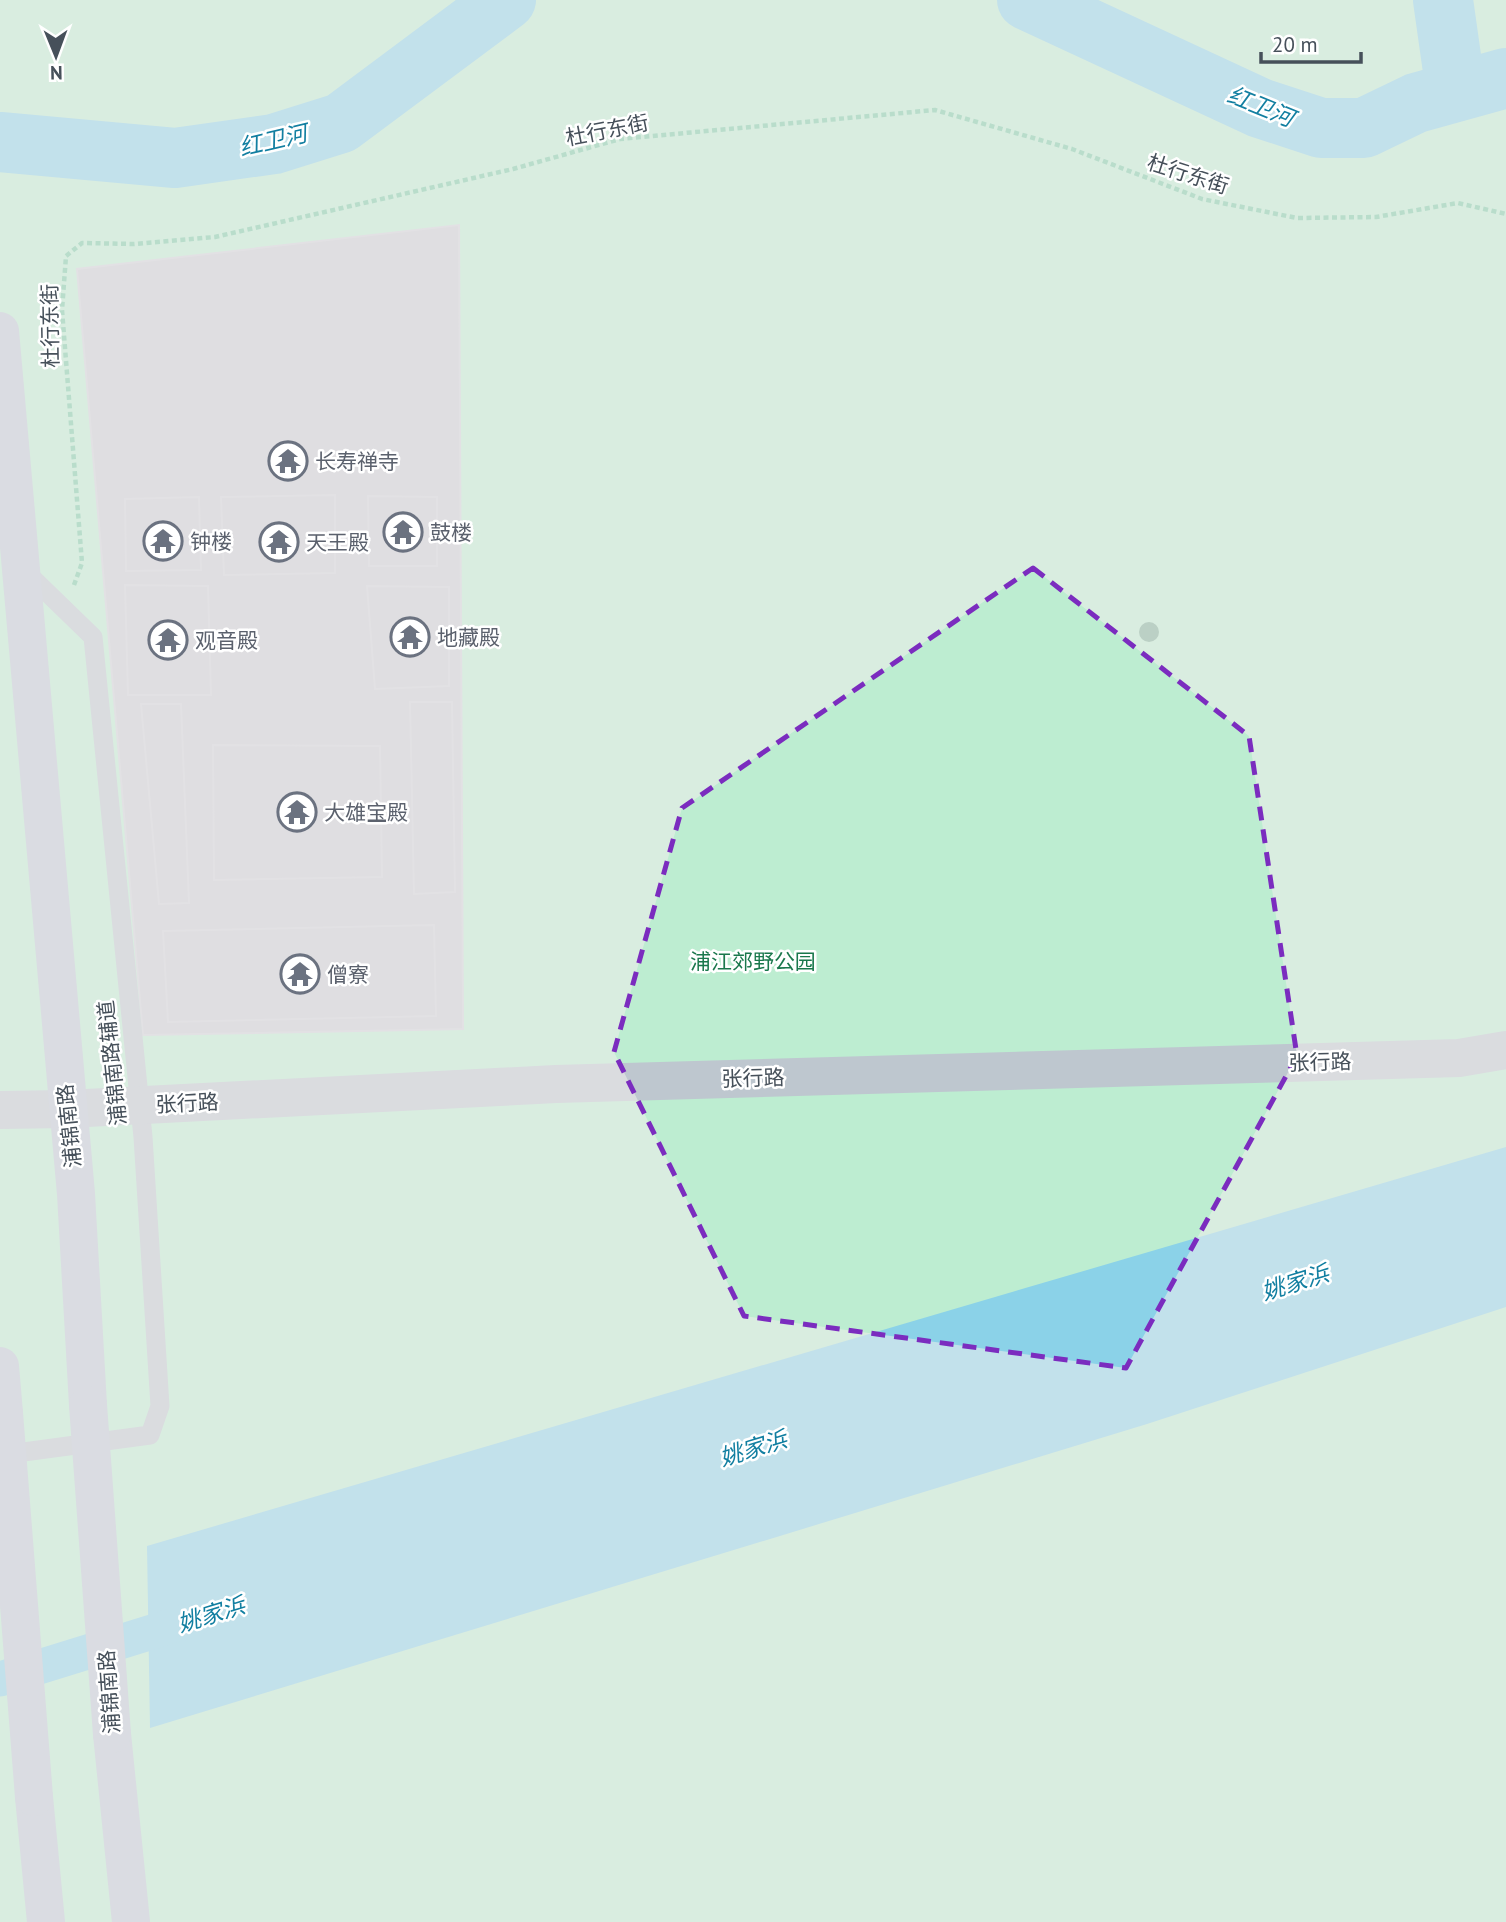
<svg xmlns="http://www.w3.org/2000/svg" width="1506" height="1922" font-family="'PT Sans','Noto Sans SC',sans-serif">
  <rect width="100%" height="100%" fill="#f0eded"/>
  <path fill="#bdedd1" d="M 0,0 L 1506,0 L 1506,1922 L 0,1922 Z"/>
  <path fill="#8bd2e8" d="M 1506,1147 L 1506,1307 L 1147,1424 L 150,1728 L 147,1546 Z"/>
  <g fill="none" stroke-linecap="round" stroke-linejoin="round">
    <path stroke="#8bd2e8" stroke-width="35" d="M 0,1679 L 194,1619"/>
    <path stroke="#8bd2e8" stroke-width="60" d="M 1027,0 L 1260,108 L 1321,128 L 1364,128 L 1416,103 L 1506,78
      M 1443,0 L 1456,92
      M 0,142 L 175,158 L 274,144 L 341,123 L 506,0"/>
  </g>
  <path fill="#caccd2" stroke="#d1d3d9" stroke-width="2" d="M 459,225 L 463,1029 L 143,1035 L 77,269 Z
    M 335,495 L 335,573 L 224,575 L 221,497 Z
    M 368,496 L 437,497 L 437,566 L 369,566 Z
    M 199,497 L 201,570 L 126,571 L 125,499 Z
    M 125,585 L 208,586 L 211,695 L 128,695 Z
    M 367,586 L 449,587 L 449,686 L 375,689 Z
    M 410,702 L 452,702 L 455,892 L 414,894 Z
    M 141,704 L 181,704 L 189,903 L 159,904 Z
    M 213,745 L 380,746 L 382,877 L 214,880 Z
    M 434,925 L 436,1016 L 168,1022 L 163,931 Z"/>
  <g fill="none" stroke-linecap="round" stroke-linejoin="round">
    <path stroke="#76c9a3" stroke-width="4.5" stroke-dasharray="5 3.5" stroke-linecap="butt" d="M 74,585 L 82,563 L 62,310 L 66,256 L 82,243 L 134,244 L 215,237 L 513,169 L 620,139 L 935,110 L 1072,149 L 1202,199 L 1297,218 L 1376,217 L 1458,203 L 1506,214"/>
    <path stroke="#bec7cf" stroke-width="19" d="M 1,1455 L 150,1435 L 160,1406 L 143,1137 L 93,637 L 25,571"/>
    <path stroke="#bec7cf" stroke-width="38" d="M 0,1110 L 67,1109 L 556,1084 L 1459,1058 L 1506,1050"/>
    <path stroke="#bec8d4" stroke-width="38" d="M 0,331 L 76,1194 L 88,1405
      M 0,1366 L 4,1413
      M 112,1734 L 131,1922
      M 34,1797 L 46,1922"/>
    <path stroke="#bec8d4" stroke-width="38" d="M 88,1405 L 112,1734
      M 4,1413 L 34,1797"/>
  </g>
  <circle fill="#7aad94" cx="1149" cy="632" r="10"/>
  <path d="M0 0H1506V1922H0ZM 1033,568 L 1249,736 L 1297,1056 L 1126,1368 L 744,1316 L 614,1052 L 682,808 Z" fill="#f0eded" fill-opacity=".55" fill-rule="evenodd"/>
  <path fill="none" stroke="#7b2cbf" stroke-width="5" stroke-dasharray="14 9" stroke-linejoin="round" d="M 1033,568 L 1249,736 L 1297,1056 L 1126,1368 L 744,1316 L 614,1052 L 682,808 Z"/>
  <defs>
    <g id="temple-ring" transform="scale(2.0125)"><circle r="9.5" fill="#fff" stroke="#6b7280" stroke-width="1.5"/><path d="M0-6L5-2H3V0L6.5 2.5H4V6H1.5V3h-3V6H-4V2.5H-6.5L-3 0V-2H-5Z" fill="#6b7280"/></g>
  </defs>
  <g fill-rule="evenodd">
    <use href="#temple-ring" x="288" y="461"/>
    <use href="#temple-ring" x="403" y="532"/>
    <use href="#temple-ring" x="163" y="541"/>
    <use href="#temple-ring" x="279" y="542"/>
    <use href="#temple-ring" x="410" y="637"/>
    <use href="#temple-ring" x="168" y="640"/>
    <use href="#temple-ring" x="297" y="812"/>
    <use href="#temple-ring" x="300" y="974"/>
  </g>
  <g text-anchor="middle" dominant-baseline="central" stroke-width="5" stroke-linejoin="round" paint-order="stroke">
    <g font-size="21" fill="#46505a" stroke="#fff">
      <text transform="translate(607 130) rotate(-11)">杜行东街</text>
      <text transform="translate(1188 174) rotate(18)">杜行东街</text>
      <text transform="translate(50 326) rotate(-91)">杜行东街</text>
      <text transform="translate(1320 1062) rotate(-2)">张行路</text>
      <text transform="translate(112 1063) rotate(-96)">浦锦南路辅道</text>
      <text transform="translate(753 1078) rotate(-2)">张行路</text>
      <text transform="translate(187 1103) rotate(-3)">张行路</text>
      <text transform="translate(69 1126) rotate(-96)">浦锦南路</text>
      <text transform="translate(109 1692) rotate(-94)">浦锦南路</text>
    </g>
    <g font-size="21" fill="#5b616d" stroke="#fff" text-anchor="start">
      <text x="315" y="461">长寿禅寺</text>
      <text x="430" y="532">鼓楼</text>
      <text x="190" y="541">钟楼</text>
      <text x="306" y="542">天王殿</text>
      <text x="437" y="637">地藏殿</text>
      <text x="195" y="640">观音殿</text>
      <text x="324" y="812">大雄宝殿</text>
      <text x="327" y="974">僧寮</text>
    </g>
    <g font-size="21" fill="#1a784c" stroke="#fff">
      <text x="753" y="961">浦江郊野公园</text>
    </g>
    <g font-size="23" font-style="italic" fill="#127fa1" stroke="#fff">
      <text transform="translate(1261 106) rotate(22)">红卫河</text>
      <text transform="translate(273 140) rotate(-13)">红卫河</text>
      <text transform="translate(1295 1282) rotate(-17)">姚家浜</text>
      <text transform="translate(753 1448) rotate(-17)">姚家浜</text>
      <text transform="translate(211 1614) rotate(-17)">姚家浜</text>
    </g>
  </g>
  <g transform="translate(56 56) rotate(179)" stroke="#ffffff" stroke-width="5" paint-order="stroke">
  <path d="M0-5L12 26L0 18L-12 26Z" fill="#46505a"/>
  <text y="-10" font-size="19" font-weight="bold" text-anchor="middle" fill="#46505a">N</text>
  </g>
  <path d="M1261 52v10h100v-10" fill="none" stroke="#46505a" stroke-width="3.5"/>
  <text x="1272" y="52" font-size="21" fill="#46505a" stroke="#ffffff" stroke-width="5" paint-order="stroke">20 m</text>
</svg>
